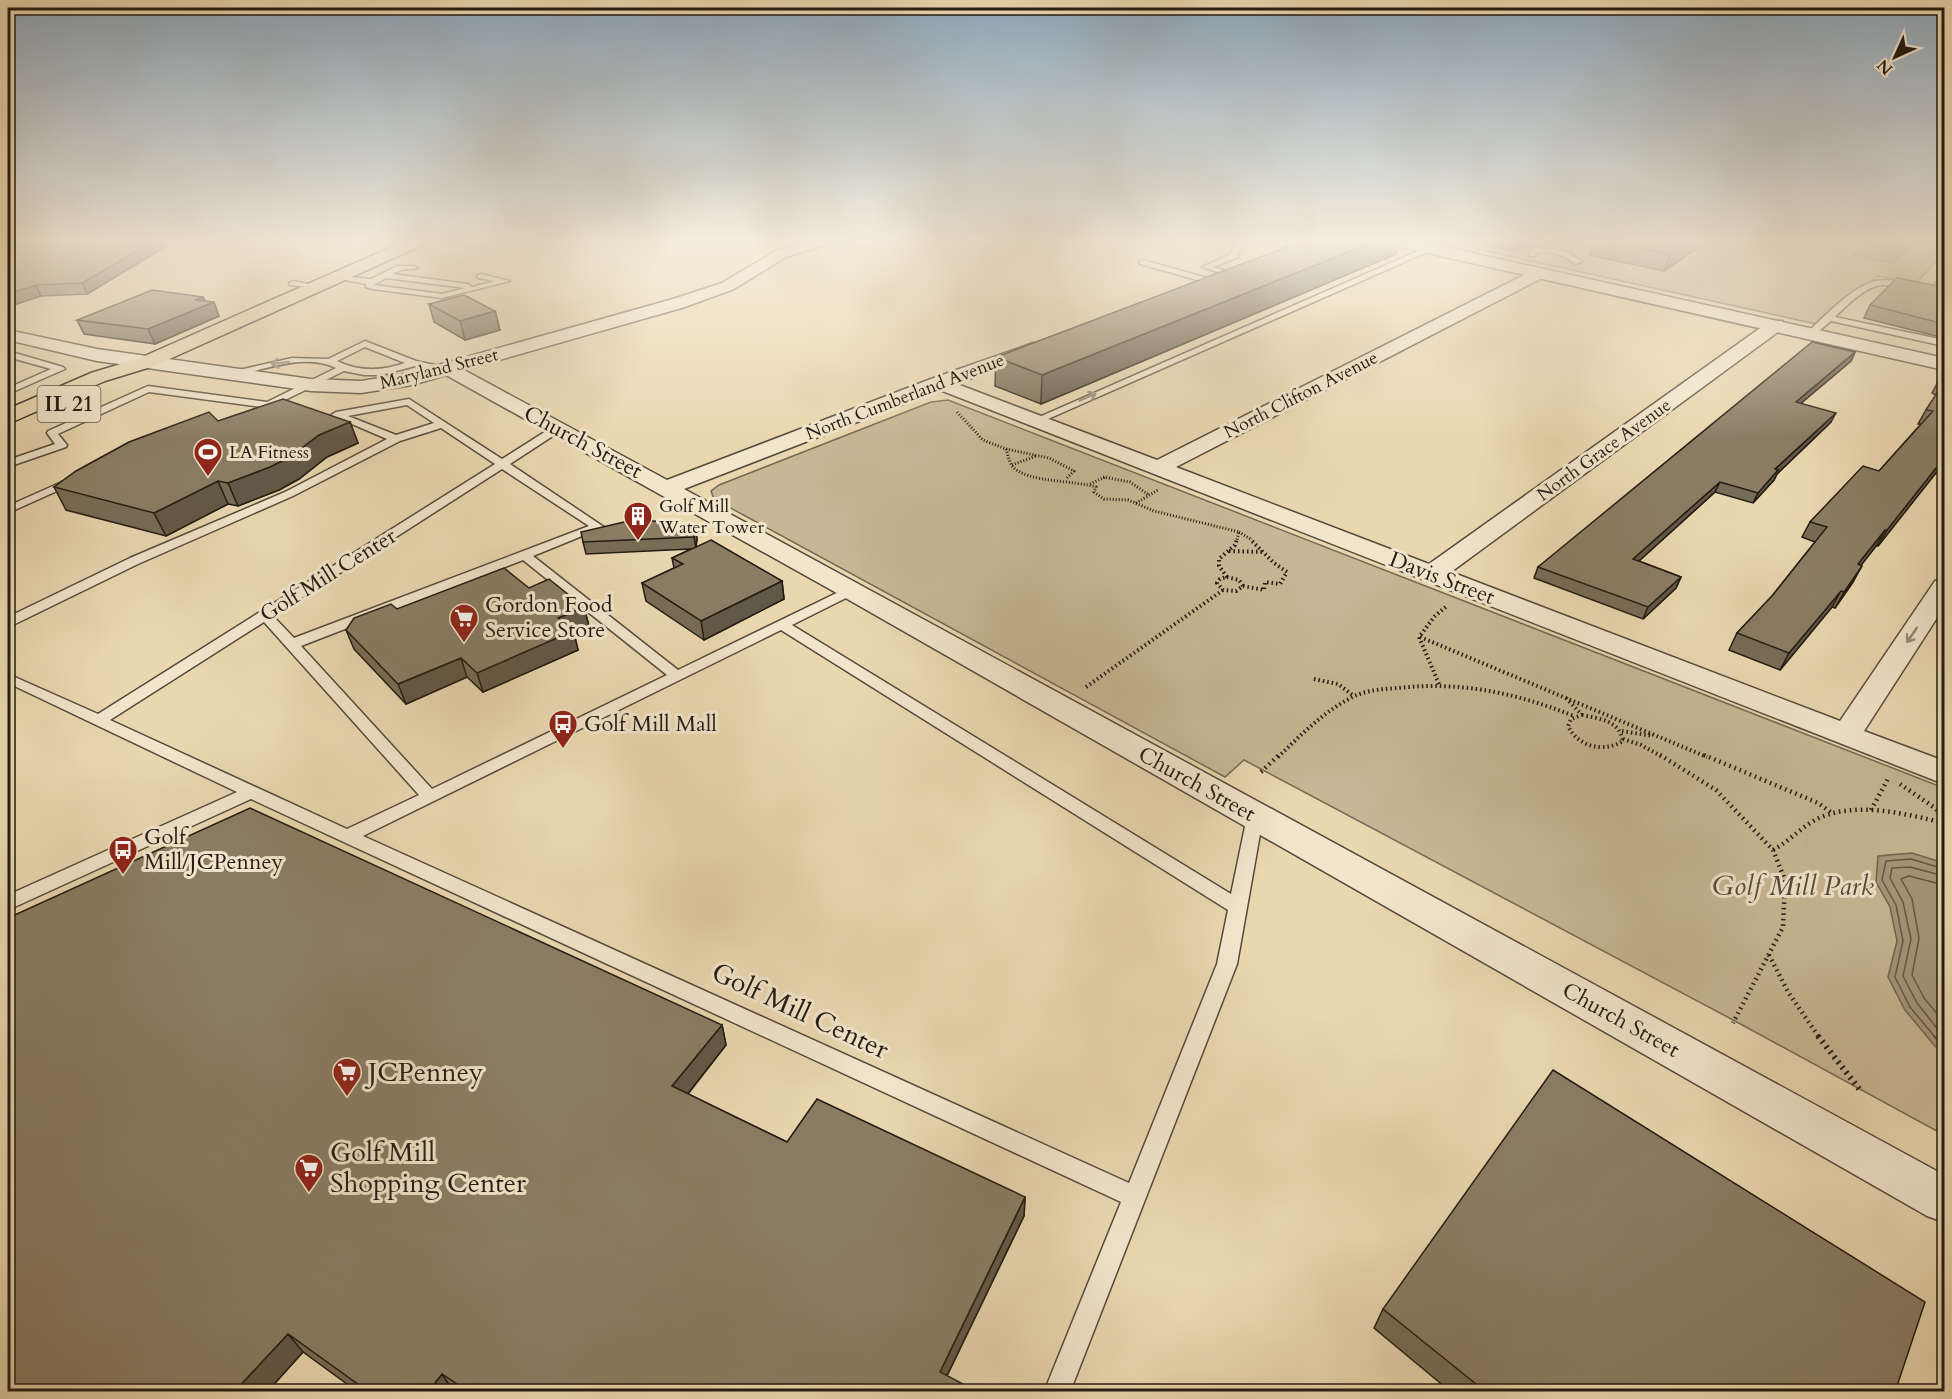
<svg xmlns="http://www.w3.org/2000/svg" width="1952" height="1399" font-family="Cardo,serif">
  <rect width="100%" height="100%" fill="#ead7b0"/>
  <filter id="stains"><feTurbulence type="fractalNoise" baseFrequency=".00333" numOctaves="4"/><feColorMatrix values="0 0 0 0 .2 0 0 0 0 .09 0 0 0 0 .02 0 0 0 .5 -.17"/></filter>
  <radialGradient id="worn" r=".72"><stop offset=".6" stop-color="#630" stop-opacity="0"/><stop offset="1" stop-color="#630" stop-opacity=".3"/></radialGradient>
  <path fill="#c8b795" stroke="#756954" stroke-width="1.5" d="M 1446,242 L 1944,242 L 1944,253 L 1916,283 L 1877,276 L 1825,326 Z
    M 948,400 L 1944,788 L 1944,1135 L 1735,1021 L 1244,760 L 1225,777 L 714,499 L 711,491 L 719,485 L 931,402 Z"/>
  <path fill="#a6977a" stroke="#716550" stroke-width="1.5" d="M 1870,242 L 1895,242 L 1911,247 L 1892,263 L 1854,255 Z
    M 1912,853 L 1944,863 L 1944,1057 L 1905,1010 L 1888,977 L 1897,941 L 1890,907 L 1876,882 L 1878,856 Z"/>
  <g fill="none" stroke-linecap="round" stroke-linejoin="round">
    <path stroke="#645946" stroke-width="1.5" d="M 1944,876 L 1910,867 L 1892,868 L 1890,878 L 1903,902 L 1911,939 L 1903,976 L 1917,1003 L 1944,1037
      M 1944,885 L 1909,876 L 1901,879 L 1912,899 L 1919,938 L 1912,975 L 1924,998 L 1944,1022
      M 1935,1037 L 1910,1007 L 1895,977 L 1903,941 L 1896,905 L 1882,880 L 1886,861 L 1911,859 L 1944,869"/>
    <path stroke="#645946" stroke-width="2" d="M 1934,1036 L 1944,1048"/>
    <g stroke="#544a3a" stroke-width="3">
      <path id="service" d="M 453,242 L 482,242 L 474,246 Z
        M 1044,242 L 1055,242 L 1046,246 L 1042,244 Z
        M 1246,242 L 1257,242 L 1240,249 L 1238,257 L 1213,267 L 1229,272 L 1229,276 L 1202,267 L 1231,254 L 1233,246 Z
        M 1427,247 L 1434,249 L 1039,423 L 1030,421 Z
        M 1532,248 L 1566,251 L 1582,262 L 1575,264 C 1564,254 1552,252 1537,252 L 1535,256 L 1529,256 Z
        M 1143,260 L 1211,279 L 1212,281 L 1208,283 L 1140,264 L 1139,262 Z
        M 397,266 L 414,266 L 418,268 L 401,270 L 393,274 L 468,284 L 472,287 L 495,281 L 478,278 L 477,276 L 481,274 L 510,281 L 442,298 L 372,289 L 366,287 L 366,284 L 335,278 L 339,276 L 371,279 ZM 386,278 L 465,288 L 442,294 L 374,285 Z
        M 1941,277 L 1944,277 L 1944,283 L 1933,294 C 1879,282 1877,276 1835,317 L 1944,340 L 1944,346 L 1831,321 L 1814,335 L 1807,333 C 1822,318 1856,284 1876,281 C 1894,278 1914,285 1931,289 Z
        M 293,281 L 323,287 L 319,289 L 290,285 L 289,283 Z
        M 365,341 L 416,361 L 453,369 L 448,372 L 415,366 L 381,375 L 364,375 L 344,371 L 279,403 L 288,405 L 288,409 L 284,410 L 149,392 L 58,434 L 67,445 L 66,447 L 8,467 L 8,460 L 55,444 L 47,433 L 48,431 L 148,386 L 267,402 L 336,368 C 305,353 264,369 233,377 L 228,374 L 230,372 L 292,358 L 328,359 ZM 365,347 L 405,363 C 382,371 360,372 337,361 Z
        M 8,351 L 63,367 L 65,369 L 8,394 L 8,388 L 51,369 L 8,357 Z
        M 409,399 L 502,459 L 554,426 L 562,426 L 562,430 L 510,464 L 604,527 L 533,556 L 678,670 L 851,586 L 856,587 L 858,590 L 856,593 L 792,625 L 1231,894 L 1247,817 L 1249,813 L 1261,813 L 1263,817 L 1237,964 L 1070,1392 L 1044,1392 L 1121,1202 L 251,799 L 8,910 L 8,895 L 237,792 L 8,683 L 8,674 L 98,714 L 495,464 L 441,428 L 400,441 L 293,496 L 138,564 L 13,625 L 8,626 L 8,617 L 130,558 L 285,492 L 387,439 L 331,415 L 336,412 ZM 407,405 L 434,423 L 396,435 L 348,416 ZM 502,469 L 589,526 L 294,638 L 273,616 ZM 523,560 L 667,675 L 432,789 L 301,646 ZM 264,622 L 419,795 L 347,829 L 110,720 ZM 781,630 L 1228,910 L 1217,964 L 1129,1183 L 363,836 Z
        M 73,477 L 79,480 L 77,482 L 8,513 L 8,506 Z"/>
    </g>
    <g stroke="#544a3a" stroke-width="3">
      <path id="minor" d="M 804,242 L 827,242 L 825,245 L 786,257 L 734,289 L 685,307 L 464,370 L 667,480 L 931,379 L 1033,343 L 1039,344 L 1042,348 L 1039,352 L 957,384 L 1157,460 L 1534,270 L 1546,270 L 1548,273 L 1546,276 L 1176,467 L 1429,564 L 1770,321 L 1782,321 L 1785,325 L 1782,329 L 1451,572 L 1840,721 L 1935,581 L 1944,579 L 1944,607 L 1864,731 L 1944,761 L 1944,784 L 940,390 L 684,489 L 1944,1175 L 1944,1222 L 1927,1216 L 842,596 L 446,375 L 412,385 L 361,393 L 311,391 L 97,361 L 8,340 L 8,330 L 97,349 L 311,379 L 361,381 L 410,373 L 673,299 L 722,283 L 776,251 Z"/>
    </g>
    <g stroke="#544a3a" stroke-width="3">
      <path id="tertiary" d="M 1393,242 L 1423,242 L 1944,358 L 1944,370 L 1401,247 Z"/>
    </g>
    <g stroke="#221b12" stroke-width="3">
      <path id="primary" d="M 403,242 L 425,242 L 423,245 L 154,366 L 105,381 L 8,424 L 8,409 L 91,373 L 140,358 Z"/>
    </g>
    <path stroke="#221b12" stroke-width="3" stroke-dasharray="1 2" stroke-linecap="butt" d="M 957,412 L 983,440 L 1006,449 C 1008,455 1009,462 1013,467 C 1029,483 1074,480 1096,487 L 1094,492 L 1104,499 L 1128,500 L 1154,511 L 1239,532 L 1237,540
      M 1006,449 L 1049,458 L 1074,471 L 1066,479
      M 1012,465 L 1036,456
      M 1103,477 L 1130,482 L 1149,495
      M 1090,484 L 1105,477
      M 1136,503 L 1158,490
      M 1239,532 L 1252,540"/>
    <path stroke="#221b12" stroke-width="4" stroke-dasharray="1.5 3" stroke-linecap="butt" d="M 1229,551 L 1264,552
      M 1227,577 L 1219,566 L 1219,559 L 1235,545 L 1237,539
      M 1227,577 L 1239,580 L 1243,586 L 1236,591 L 1223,590 L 1217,583 L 1220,579 Z
      M 1243,586 L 1264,590 L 1265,582 L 1280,584 L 1287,572 L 1274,563 L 1250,539
      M 1420,637 L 1707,757
      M 1314,679 L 1338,684 L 1354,696
      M 1439,684 L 1419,637 L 1435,616 L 1448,605
      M 1086,687 L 1223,590
      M 1566,698 L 1581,714
      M 1582,715 C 1600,719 1619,720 1623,741 C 1604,753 1578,747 1568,726 L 1571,719 Z
      M 1622,731 L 1653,736
      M 1623,739 L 1641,745 L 1663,757
      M 1278,757 C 1300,736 1322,713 1349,699 C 1364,690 1382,689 1398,688 C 1461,681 1516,693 1574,716"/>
    <path stroke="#221b12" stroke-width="4.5" stroke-dasharray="1.5 4" stroke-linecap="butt" d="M 1660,755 L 1716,790 L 1773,850 L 1785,880 L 1783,927 L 1733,1023
      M 1704,755 L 1818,803 L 1833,814
      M 1261,772 L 1279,755
      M 1900,784 L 1935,808 L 1944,818
      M 1871,810 L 1889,777
      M 1773,850 C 1790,841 1802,826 1819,818 C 1857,801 1906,814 1944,823
      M 1769,955 L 1788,992 L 1819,1037"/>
    <path stroke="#221b12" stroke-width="6" stroke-dasharray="2 4.5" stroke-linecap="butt" d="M 1818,1036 L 1860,1090"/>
    <use href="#service" fill="#f1e5cc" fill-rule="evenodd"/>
    <use href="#minor" fill="#f1e5cc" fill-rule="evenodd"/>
    <use href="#tertiary" fill="#f1e5cc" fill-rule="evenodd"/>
    <use href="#primary" fill="#ead7b0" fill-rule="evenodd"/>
  </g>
  <path fill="#776c56" stroke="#221b12" stroke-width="1.5" d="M 1470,242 L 1532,242 L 1514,251 Z
    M 1593,242 L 1706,242 L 1664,271 L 1589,255 Z
    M 8,245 L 165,247 L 87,294 L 41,296 Z
    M 1396,254 L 1041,404 L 995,386 L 996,357 Z
    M 1944,287 L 1944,338 L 1864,318 L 1870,305 Z
    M 203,297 L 205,301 L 219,316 L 155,344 L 84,334 L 77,320 Z
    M 429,304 L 495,311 L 500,330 L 465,340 L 434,322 Z
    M 1855,352 L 1851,361 L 1801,403 L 1831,422 L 1777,474 L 1774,480 L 1753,503 L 1715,492 L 1639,561 L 1681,577 L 1676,588 L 1643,619 L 1534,578 L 1538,567 Z
    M 1944,373 L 1944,466 L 1941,470 L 1939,469 L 1878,546 L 1876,546 L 1861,565 L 1853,582 L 1835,608 L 1832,607 L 1780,670 L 1729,650 L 1737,633 L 1772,596 L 1815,542 L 1802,537 L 1810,522 L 1879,471 L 1921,424 L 1918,424 L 1926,410 L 1936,395 L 1932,393 L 1939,380 Z
    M 218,421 L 350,422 L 358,443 L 327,457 L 299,479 L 279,490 L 238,506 L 228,504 L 166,536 L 66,510 L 54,487 Z
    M 637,519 L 697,538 L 696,547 L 782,581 L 784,599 L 704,640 L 646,601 L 642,583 L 674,568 L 672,558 L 691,549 L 586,554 L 583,542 Z
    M 529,588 L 584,607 L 589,626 L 574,633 L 578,650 L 483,692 L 467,677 L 406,704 L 354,649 L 346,630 L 397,609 Z
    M 722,1025 L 726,1045 L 688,1094 L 787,1142 L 1025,1197 L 1024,1216 L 947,1376 L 963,1392 L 358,1392 L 303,1352 L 267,1392 L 8,1392 Z
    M 1383,1309 L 1895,1392 L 1451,1392 L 1374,1328 Z"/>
  <path fill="#615846" stroke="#221b12" stroke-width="1.5" d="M 153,242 L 163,242 L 165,247 L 87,294 L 82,283 Z
    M 1373,242 L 1399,242 L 1396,254 L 1041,404 L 1042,375 Z
    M 1517,242 L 1532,242 L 1514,251 Z
    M 1688,242 L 1706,242 L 1664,271 L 1670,254 Z
    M 36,285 L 41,296 L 8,307 L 8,294 Z
    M 203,297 L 207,305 L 214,302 L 219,316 L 155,344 L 148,329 L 195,300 Z
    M 495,311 L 500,330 L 465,340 L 460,321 Z
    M 1855,352 L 1851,361 L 1792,411 L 1796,402 Z
    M 1836,413 L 1831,422 L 1777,474 L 1774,480 L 1753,503 L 1758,493 L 1775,469 Z
    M 350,422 L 358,443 L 327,457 L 299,479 L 279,490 L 238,506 L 228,483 L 319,435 Z
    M 1944,458 L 1939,469 L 1878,546 L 1887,530 Z
    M 218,481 L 228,504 L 166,536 L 154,513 Z
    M 1720,482 L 1715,492 L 1629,570 L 1633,559 Z
    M 695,526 L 697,538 L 696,549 L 694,537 Z
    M 1885,530 L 1876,546 L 1849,581 L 1858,564 Z
    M 1862,566 L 1853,582 L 1835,608 L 1844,592 Z
    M 1681,577 L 1676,588 L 1643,619 L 1648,607 Z
    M 782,581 L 784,599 L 704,640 L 701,621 Z
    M 1841,591 L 1832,607 L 1780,670 L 1789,653 Z
    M 584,607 L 589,626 L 574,633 L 578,650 L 483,692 L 477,673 L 558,618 Z
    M 461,658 L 467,677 L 406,704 L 398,684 Z
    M 722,1025 L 726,1045 L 678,1106 L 672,1086 Z
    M 1025,1197 L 1024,1216 L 940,1390 L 940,1372 Z
    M 288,1334 L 303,1352 L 267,1392 L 234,1392 Z
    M 442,1374 L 454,1392 L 428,1392 Z"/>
  <path fill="#8a7d64" stroke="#221b12" stroke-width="1.5" d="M 44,242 L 153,242 L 82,283 L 36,285 L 8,294 L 8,245 Z
    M 1300,242 L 1373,242 L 1042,375 L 996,357 Z
    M 1611,242 L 1688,242 L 1670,254 Z
    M 1897,278 L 1944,287 L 1944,324 L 1870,305 Z
    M 152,290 L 203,297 L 195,300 L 214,302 L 148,329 L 77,320 Z
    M 464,295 L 495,311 L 460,321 L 429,304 Z
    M 1812,342 L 1855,352 L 1796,402 L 1836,413 L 1775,469 L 1778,470 L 1758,493 L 1720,482 L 1633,559 L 1681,577 L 1648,607 L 1538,567 Z
    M 1944,373 L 1944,381 L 1939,380 Z
    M 1944,382 L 1944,458 L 1887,530 L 1885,530 L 1858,564 L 1862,566 L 1844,592 L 1841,591 L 1789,653 L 1737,633 L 1772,596 L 1827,527 L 1810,522 L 1863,466 L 1879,471 L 1933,411 L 1926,410 Z
    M 283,399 L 350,422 L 319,435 L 290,457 L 270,467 L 228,483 L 218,481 L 154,513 L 54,487 L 76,471 L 129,442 L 209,412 L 218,421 Z
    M 637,519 L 695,526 L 694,537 L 583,542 L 581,532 Z
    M 711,540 L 782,581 L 701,621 L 642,583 L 683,564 L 672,558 Z
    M 504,568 L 529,588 L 549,579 L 584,607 L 558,618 L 573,631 L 477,673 L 461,658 L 398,684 L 346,630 L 354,618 L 391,604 L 397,609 Z
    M 250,808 L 722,1025 L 672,1086 L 787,1142 L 817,1099 L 1025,1197 L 940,1372 L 963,1384 L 959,1392 L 469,1392 L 442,1374 L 428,1392 L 369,1392 L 288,1334 L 234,1392 L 8,1392 L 8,918 Z
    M 1553,1070 L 1925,1302 L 1895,1392 L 1486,1392 L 1383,1309 Z"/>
  <defs><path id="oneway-shaft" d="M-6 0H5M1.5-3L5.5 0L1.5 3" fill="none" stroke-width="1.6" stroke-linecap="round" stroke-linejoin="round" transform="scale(1.5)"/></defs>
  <g stroke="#948a78">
    <use href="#oneway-shaft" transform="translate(280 363) rotate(173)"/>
    <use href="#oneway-shaft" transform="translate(1088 397) rotate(-24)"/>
    <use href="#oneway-shaft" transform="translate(1912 635) rotate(124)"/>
  </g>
  <linearGradient id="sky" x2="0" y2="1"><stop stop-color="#8da8bc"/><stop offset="0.55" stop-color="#f6eddb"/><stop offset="1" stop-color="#f6eddb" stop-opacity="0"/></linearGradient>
  <rect width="1952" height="438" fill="url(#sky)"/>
  <defs>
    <g id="stadium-pin" transform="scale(1.5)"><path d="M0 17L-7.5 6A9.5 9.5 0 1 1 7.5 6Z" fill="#8f2418" stroke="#f1e5cc"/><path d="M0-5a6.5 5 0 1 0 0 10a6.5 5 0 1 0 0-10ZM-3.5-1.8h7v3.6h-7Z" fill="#fff"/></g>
    <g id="building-pin" transform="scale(1.5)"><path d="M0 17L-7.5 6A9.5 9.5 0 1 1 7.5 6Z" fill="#8f2418" stroke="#f1e5cc"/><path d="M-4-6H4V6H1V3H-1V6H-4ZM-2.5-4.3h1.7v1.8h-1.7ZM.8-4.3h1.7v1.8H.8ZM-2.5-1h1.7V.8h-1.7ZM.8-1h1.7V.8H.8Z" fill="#fff"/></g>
    <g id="supermarket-pin" transform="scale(1.5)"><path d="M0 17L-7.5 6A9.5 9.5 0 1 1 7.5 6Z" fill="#8f2418" stroke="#f1e5cc"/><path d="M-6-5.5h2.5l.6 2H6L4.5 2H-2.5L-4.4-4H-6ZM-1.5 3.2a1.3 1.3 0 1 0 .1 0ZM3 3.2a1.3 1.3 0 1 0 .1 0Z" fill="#fff"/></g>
    <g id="bus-pin" transform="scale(1.5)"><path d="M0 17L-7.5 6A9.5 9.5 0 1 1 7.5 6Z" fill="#8f2418" stroke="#f1e5cc"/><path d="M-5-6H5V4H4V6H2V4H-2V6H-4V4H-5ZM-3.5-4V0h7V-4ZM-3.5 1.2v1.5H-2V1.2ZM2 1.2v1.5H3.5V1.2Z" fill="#fff"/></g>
  </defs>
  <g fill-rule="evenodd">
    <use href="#stadium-pin" x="208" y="452"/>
    <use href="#building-pin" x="638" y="516"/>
    <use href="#supermarket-pin" x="464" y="618"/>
    <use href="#bus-pin" x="563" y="724"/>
    <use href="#bus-pin" x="123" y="850"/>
    <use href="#supermarket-pin" x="347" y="1072"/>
    <use href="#supermarket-pin" x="309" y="1168"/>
  </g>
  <g text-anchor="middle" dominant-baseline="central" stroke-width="6" stroke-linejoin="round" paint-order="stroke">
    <g font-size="18" fill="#221b12" stroke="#f1e5cc">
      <text transform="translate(439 369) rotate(-14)">Maryland Street</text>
      <text transform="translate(1301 395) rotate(-27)">North Clifton Avenue</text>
      <text transform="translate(905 397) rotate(-21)">North Cumberland Avenue</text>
      <text transform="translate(1604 450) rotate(-36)">North Grace Avenue</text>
    </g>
    <g font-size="18" fill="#221b12" stroke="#f1e5cc" text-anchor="start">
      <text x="229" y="452">LA Fitness</text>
      <text x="659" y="506">Golf Mill<tspan x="659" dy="21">Water Tower</tspan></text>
    </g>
    <rect fill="#f1e5cc" stroke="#60584a" stroke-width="1.5" x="37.5" y="386" width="63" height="36" rx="4.5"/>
    <g font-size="21" font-weight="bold" fill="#221b12">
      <text x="69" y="404">IL 21</text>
    </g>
    <g font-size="22" fill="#221b12" stroke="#f1e5cc">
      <text transform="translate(583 442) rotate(28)">Church Street</text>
      <text transform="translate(328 575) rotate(-32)">Golf Mill Center</text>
      <text transform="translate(1442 578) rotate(21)">Davis Street</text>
      <text transform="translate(1197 784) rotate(29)">Church Street</text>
      <text transform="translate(1621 1020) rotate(29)">Church Street</text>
    </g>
    <g font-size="22" fill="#221b12" stroke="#f1e5cc" text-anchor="start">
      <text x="485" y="605">Gordon Food<tspan x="485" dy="25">Service Store</tspan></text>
      <text x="584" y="724">Golf Mill Mall</text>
      <text x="144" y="837">Golf<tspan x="144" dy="25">Mill/JCPenney</tspan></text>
    </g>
    <g font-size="27" font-style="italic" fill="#544a39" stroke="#f1e5cc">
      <text x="1793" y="886">Golf Mill Park</text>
    </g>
    <g font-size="27" fill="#221b12" stroke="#f1e5cc">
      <text transform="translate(800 1011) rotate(25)">Golf Mill Center</text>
    </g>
    <g font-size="27" fill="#221b12" stroke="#f1e5cc" text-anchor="start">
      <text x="368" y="1072">JCPenney</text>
      <text x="330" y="1152">Golf Mill<tspan x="330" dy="31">Shopping Center</tspan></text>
    </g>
  </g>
  <rect width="1952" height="1399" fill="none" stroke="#ead7b0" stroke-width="30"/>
  <rect x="9" y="9" width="1934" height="1381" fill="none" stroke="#221b12" stroke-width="3"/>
  <rect x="15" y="15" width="1922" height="1369" fill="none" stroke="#221b12" stroke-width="1.5"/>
  <g transform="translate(1895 57) rotate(225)" stroke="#f1e5cc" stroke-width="4.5" paint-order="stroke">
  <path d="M0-4.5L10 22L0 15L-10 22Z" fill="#221b12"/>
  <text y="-9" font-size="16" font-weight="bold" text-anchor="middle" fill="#221b12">N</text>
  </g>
  <rect width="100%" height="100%" filter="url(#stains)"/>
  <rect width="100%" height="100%" fill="url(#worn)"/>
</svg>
